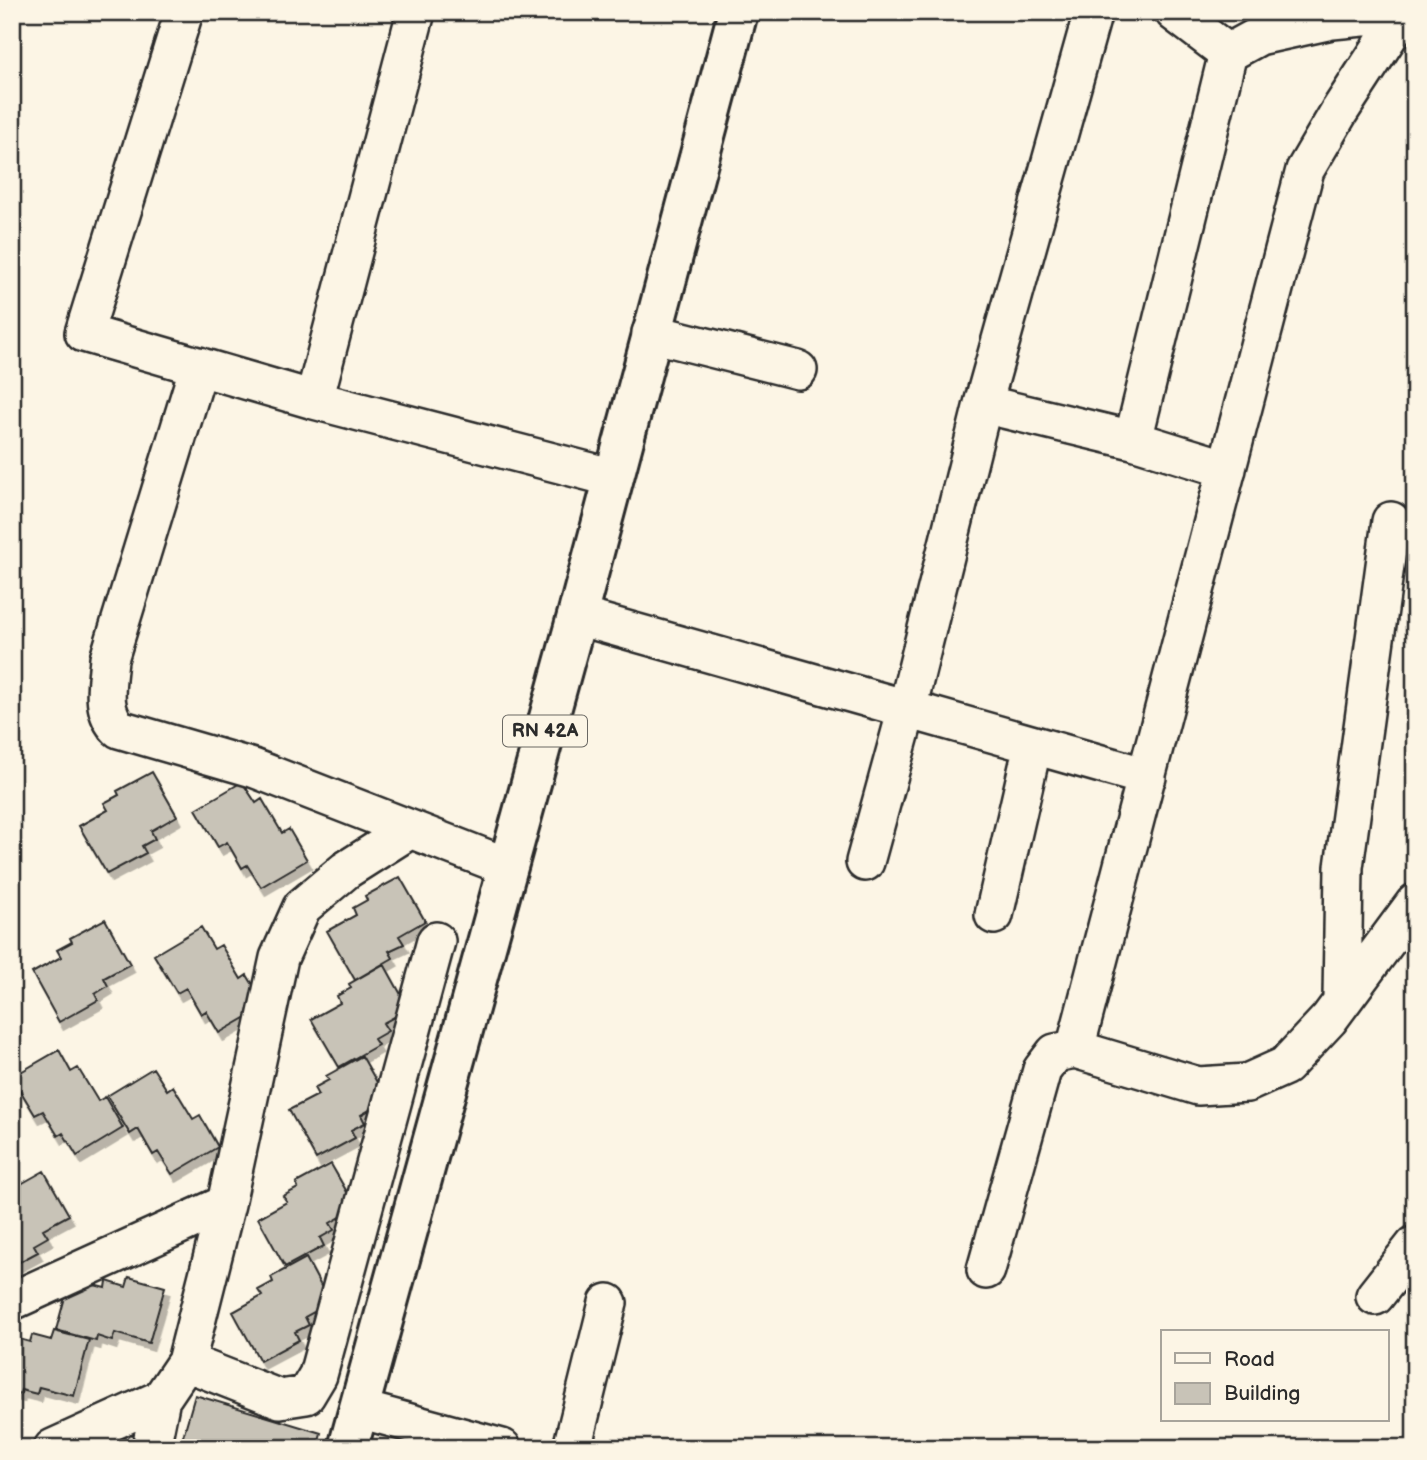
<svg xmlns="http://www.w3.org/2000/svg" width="1427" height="1460" font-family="'Balsamiq Sans',sans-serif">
  <defs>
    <filter id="shadow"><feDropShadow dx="4.5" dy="8" stdDeviation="0" flood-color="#0004"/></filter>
  </defs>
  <rect width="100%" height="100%" fill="#fcf5e5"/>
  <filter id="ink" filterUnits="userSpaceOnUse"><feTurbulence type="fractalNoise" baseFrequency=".0143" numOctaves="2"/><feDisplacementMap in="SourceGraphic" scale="14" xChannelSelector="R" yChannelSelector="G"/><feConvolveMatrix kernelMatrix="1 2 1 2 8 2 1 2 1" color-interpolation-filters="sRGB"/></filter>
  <g filter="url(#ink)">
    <path fill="#c8c3b7" stroke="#2b2b2b" stroke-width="2" filter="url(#shadow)" d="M 152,772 L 177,816 L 151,831 L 155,839 L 142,846 L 146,853 L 107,874 L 79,826 L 108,810 L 104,803 L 119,795 L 117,791 Z
      M 242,782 L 256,803 L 262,799 L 282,833 L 289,829 L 307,860 L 261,887 L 247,865 L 242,868 L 227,842 L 218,847 L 196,809 Z
      M 400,877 L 425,921 L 399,936 L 404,944 L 389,951 L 393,958 L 355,980 L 327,931 L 356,915 L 353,908 L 367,900 L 365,896 Z
      M 105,919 L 130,964 L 104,978 L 108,986 L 95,994 L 98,1000 L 59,1022 L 32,973 L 61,957 L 57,950 L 72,942 L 70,938 Z
      M 201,927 L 214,949 L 221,945 L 241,979 L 247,975 L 266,1006 L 219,1033 L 206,1011 L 201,1014 L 186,988 L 177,993 L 154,955 Z
      M 384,964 L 409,1009 L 383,1023 L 388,1031 L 374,1039 L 378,1045 L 339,1067 L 311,1019 L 340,1003 L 337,996 L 351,988 L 349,984 Z
      M 59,1050 L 71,1072 L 78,1068 L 98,1101 L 105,1097 L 123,1128 L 77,1156 L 63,1133 L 58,1136 L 43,1111 L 35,1115 L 12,1077 Z
      M 362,1056 L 387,1100 L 361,1115 L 365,1123 L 351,1130 L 355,1138 L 316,1159 L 289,1110 L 318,1095 L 314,1088 L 329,1080 L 326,1076 Z
      M 153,1068 L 167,1090 L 173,1086 L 193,1119 L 200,1115 L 218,1147 L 172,1174 L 158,1152 L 153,1155 L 138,1129 L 130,1134 L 107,1096 Z
      M 331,1164 L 356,1208 L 330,1223 L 334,1230 L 320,1238 L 324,1246 L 285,1267 L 258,1218 L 287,1202 L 283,1196 L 298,1188 L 296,1183 Z
      M 44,1171 L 69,1215 L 43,1229 L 48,1237 L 34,1245 L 38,1252 L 12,1266 L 12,1189 Z
      M 306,1258 L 330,1303 L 305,1317 L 309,1325 L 295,1332 L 299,1340 L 260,1361 L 233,1312 L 262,1296 L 258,1290 L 273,1282 L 271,1277 Z
      M 129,1277 L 165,1287 L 149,1343 L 115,1333 L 112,1341 L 97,1336 L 96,1341 L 56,1330 L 70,1279 L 106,1288 L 107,1281 L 126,1287 Z
      M 54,1331 L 89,1340 L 74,1396 L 39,1387 L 37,1394 L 21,1390 L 20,1394 L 12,1392 L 12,1337 L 30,1342 L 32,1335 L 51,1340 Z
      M 195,1395 L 321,1433 L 317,1448 L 207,1448 L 182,1440 Z"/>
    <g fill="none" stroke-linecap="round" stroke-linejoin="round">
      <g stroke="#2b2b2b" stroke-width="42">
        <path id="minor" d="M 184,12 L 84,333 L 314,400 L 614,478
          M 1174,12 L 1228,53
          M 1404,12 L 1339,112 L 1305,170 L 1075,1049 L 1198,1086 L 1247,1083 L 1285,1066 L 1329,1019 L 1415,903
          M 651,333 L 798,370
          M 199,366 L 109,659 C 107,684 100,710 119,729 L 253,768 L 508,867
          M 314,400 L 416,12
          M 983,404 L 1133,440 L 1227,469
          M 1133,440 L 1228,53 L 1259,36 L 1332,20 L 1404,13
          M 577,616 L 907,709 L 983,404 L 1093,12
          M 865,862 L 907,709 L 1147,777
          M 994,915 L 1033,745
          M 1342,999 L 1344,867 L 1391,521
          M 986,1270 L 1042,1070 L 1055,1053 L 1075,1049
          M 1375,1296 L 1415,1245
          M 12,1301 L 226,1204
          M 186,1362 L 280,1399 L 306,1395 L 318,1375 L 436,941
          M 359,1409 L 502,1448
          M 53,1448 L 161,1399 L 186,1362 L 226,1204 L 279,958 L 302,907 L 346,870 L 409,830
          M 151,1448 L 161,1399
          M 572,1448 L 608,1303"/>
      </g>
      <g stroke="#2b2b2b" stroke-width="44">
        <path id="major" d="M 348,1448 L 577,616 L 738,12"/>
      </g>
      <use href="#minor" stroke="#fcf5e5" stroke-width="37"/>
      <use href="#major" stroke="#fcf5e5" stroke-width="38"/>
    </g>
  </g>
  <g text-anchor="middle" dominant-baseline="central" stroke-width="7" stroke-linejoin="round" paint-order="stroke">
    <rect fill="#fcf5e5" stroke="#6a6863" stroke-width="2" x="503" y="715.5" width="84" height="31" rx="5"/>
    <g font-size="19" font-weight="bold" fill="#2b2b2b">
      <text x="545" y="731">RN 42A</text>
    </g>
  </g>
  <rect width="1427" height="1460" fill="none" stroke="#fcf5e5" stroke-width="42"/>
  <rect x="21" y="21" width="1385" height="1418" fill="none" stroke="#2b2b2b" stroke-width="2.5" filter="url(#ink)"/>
  <rect x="1161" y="1330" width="228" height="91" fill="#fcf5e5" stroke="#a8a49b" stroke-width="2"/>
  <rect x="1175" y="1353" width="35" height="10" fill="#fcf5e5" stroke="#a8a49b" stroke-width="2"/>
  <text x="1224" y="1366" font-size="21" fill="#2b2b2b">Road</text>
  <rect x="1175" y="1383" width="35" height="21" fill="#c8c3b7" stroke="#a8a49b" stroke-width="2"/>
  <text x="1224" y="1400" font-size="21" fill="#2b2b2b">Building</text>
</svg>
